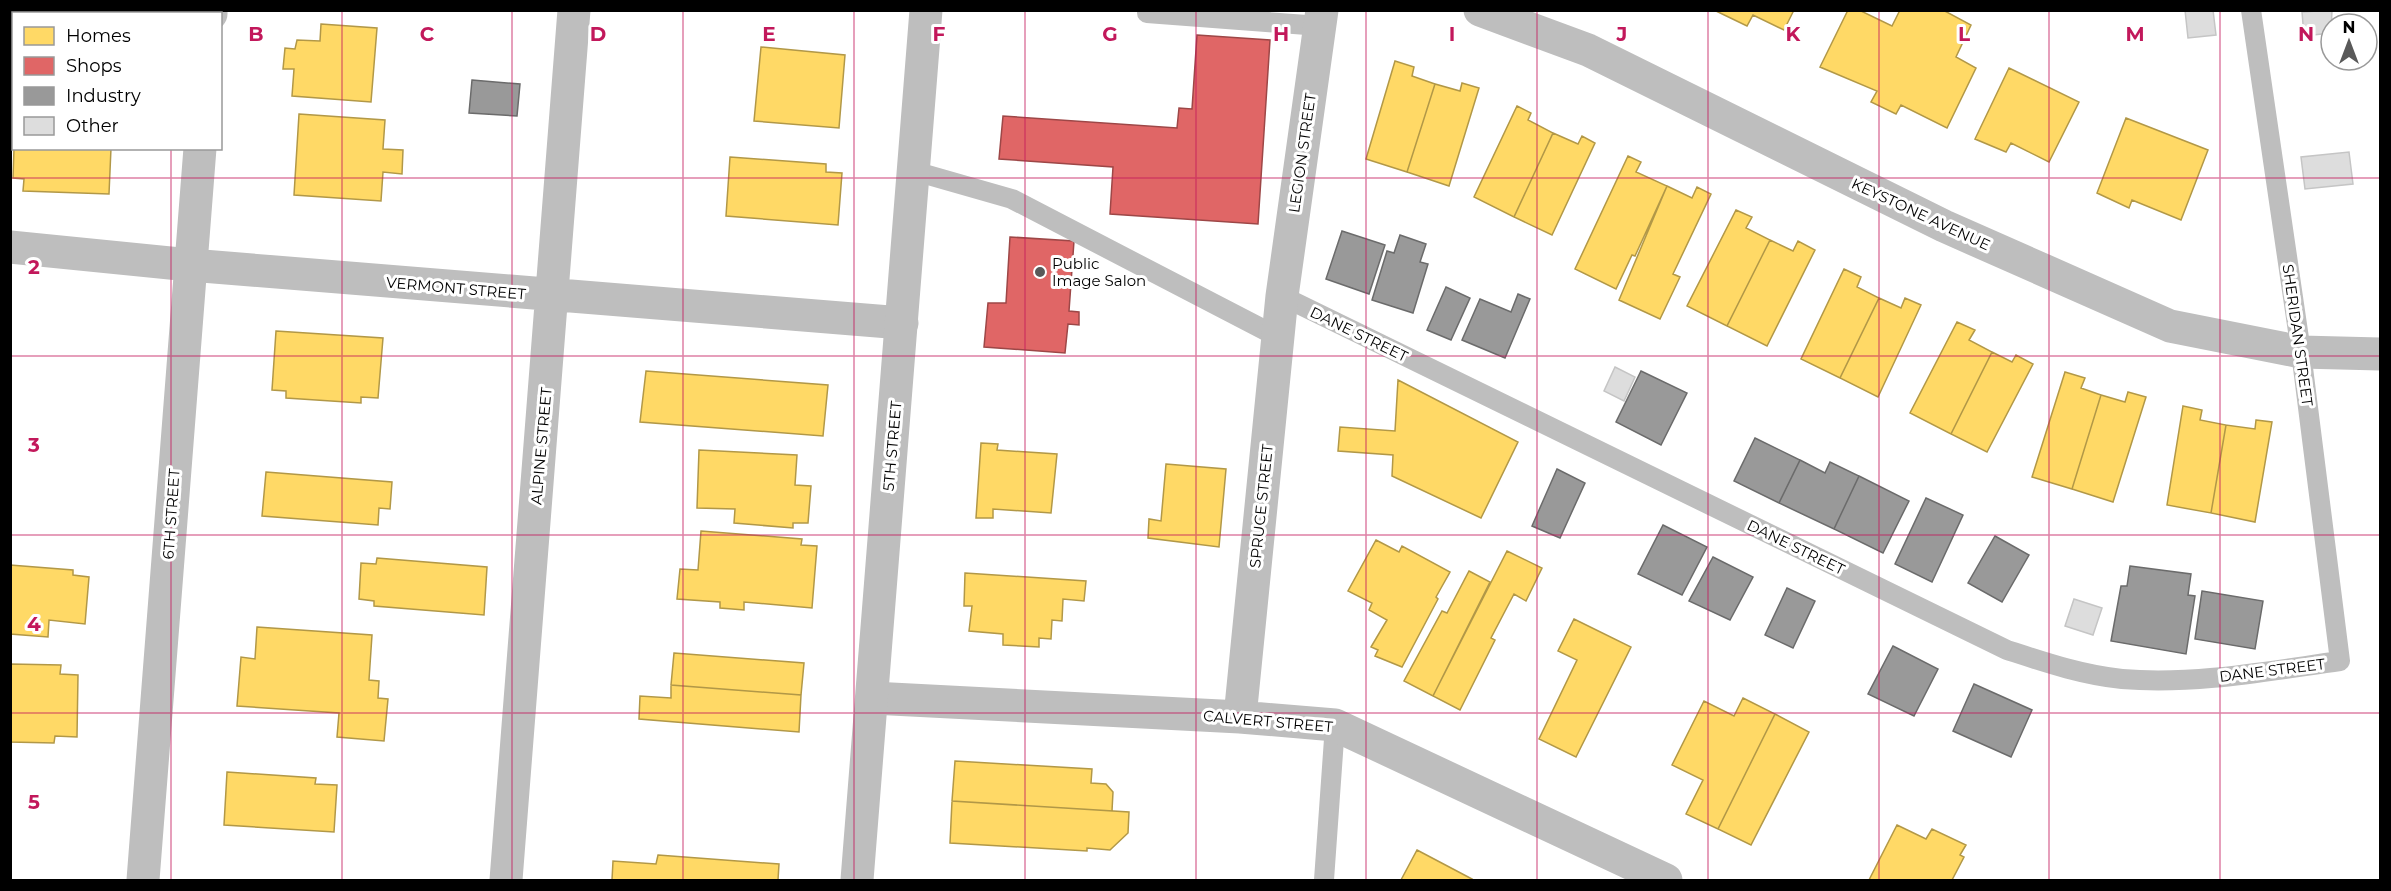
<svg xmlns="http://www.w3.org/2000/svg" width="2391" height="891" font-family="Montserrat,sans-serif">
  <rect width="100%" height="100%" fill="#fff"/>
  <path fill="#ffd966" stroke="#b29847" stroke-width="1.5" d="M 1794,10 L 1784,30 L 1753,15 L 1747,26 L 1716,11 Z
    M 1848,10 L 1859,10 L 1892,26 L 1900,10 L 1943,10 L 1971,25 L 1956,57 L 1976,68 L 1947,128 L 1901,105 L 1896,114 L 1871,102 L 1877,91 L 1820,67 Z
    M 321,24 L 377,28 L 371,102 L 292,96 L 294,69 L 283,69 L 285,48 L 295,49 L 297,40 L 320,41 Z
    M 10,30 L 14,30 L 14,61 L 10,61 Z
    M 761,47 L 845,55 L 839,128 L 754,121 Z
    M 1395,61 L 1414,67 L 1412,76 L 1435,84 L 1407,172 L 1366,159 Z
    M 2009,68 L 2079,102 L 2049,162 L 2011,143 L 2006,152 L 1975,139 Z
    M 1462,83 L 1479,88 L 1449,186 L 1407,172 L 1435,84 L 1460,91 Z
    M 1517,106 L 1531,113 L 1528,120 L 1553,133 L 1514,217 L 1474,197 Z
    M 299,114 L 385,120 L 383,149 L 403,150 L 402,174 L 383,172 L 381,201 L 294,195 Z
    M 2126,118 L 2208,150 L 2181,220 L 2132,200 L 2129,208 L 2097,193 Z
    M 1553,133 L 1578,144 L 1582,136 L 1595,143 L 1552,235 L 1514,217 Z
    M 14,148 L 111,148 L 109,194 L 23,191 L 24,179 L 13,178 Z
    M 1628,156 L 1641,162 L 1636,172 L 1667,186 L 1635,256 L 1632,255 L 1616,289 L 1575,269 Z
    M 730,157 L 826,164 L 826,172 L 842,173 L 838,225 L 726,216 Z
    M 1667,186 L 1692,198 L 1697,187 L 1711,194 L 1673,274 L 1680,277 L 1660,319 L 1619,300 Z
    M 1736,210 L 1752,217 L 1746,228 L 1770,240 L 1727,326 L 1687,306 Z
    M 1770,240 L 1793,251 L 1798,241 L 1815,250 L 1767,346 L 1727,326 Z
    M 1844,269 L 1861,277 L 1857,287 L 1879,298 L 1840,378 L 1801,359 Z
    M 1879,298 L 1901,308 L 1905,298 L 1921,305 L 1878,397 L 1840,378 Z
    M 1957,322 L 1975,330 L 1969,340 L 1992,352 L 1951,434 L 1910,413 Z
    M 276,331 L 383,338 L 378,398 L 361,397 L 361,403 L 286,398 L 286,391 L 272,390 Z
    M 1992,352 L 2012,362 L 2016,355 L 2033,364 L 1987,452 L 1951,434 Z
    M 646,371 L 828,385 L 823,436 L 640,422 Z
    M 2065,372 L 2085,378 L 2081,388 L 2101,395 L 2072,489 L 2032,477 Z
    M 1398,380 L 1518,442 L 1481,518 L 1392,476 L 1393,455 L 1338,451 L 1340,427 L 1395,431 Z
    M 2128,392 L 2146,397 L 2113,502 L 2072,489 L 2101,395 L 2125,402 Z
    M 2183,406 L 2202,410 L 2200,420 L 2226,425 L 2211,513 L 2167,505 Z
    M 2256,420 L 2272,422 L 2255,522 L 2211,513 L 2226,425 L 2255,429 Z
    M 981,443 L 998,444 L 997,450 L 1057,454 L 1051,513 L 993,509 L 993,518 L 976,518 Z
    M 699,450 L 797,455 L 795,485 L 811,486 L 808,523 L 793,523 L 793,528 L 734,523 L 735,509 L 697,508 Z
    M 1166,464 L 1226,469 L 1219,547 L 1148,538 L 1149,519 L 1161,521 Z
    M 266,472 L 392,482 L 390,509 L 379,508 L 378,525 L 262,516 Z
    M 701,531 L 802,539 L 801,545 L 817,546 L 812,608 L 744,602 L 744,610 L 720,608 L 720,602 L 677,599 L 680,569 L 698,570 Z
    M 1376,540 L 1399,552 L 1402,546 L 1450,572 L 1436,597 L 1438,599 L 1402,667 L 1375,656 L 1378,650 L 1371,647 L 1387,620 L 1369,610 L 1372,603 L 1348,591 Z
    M 1507,551 L 1542,568 L 1526,601 L 1514,594 L 1491,638 L 1495,640 L 1460,710 L 1433,696 Z
    M 377,558 L 487,567 L 484,615 L 374,606 L 374,601 L 359,599 L 361,563 L 376,564 Z
    M 10,565 L 73,570 L 73,575 L 89,577 L 85,624 L 49,620 L 48,637 L 10,634 Z
    M 1469,571 L 1490,582 L 1433,696 L 1404,681 L 1442,611 L 1447,613 Z
    M 965,573 L 1086,581 L 1084,601 L 1063,599 L 1062,621 L 1052,620 L 1051,639 L 1039,638 L 1039,647 L 1003,645 L 1003,634 L 969,631 L 972,606 L 964,606 Z
    M 1574,619 L 1631,647 L 1576,757 L 1539,739 L 1577,660 L 1558,651 Z
    M 257,627 L 372,635 L 369,680 L 379,681 L 378,698 L 388,699 L 384,741 L 337,737 L 339,713 L 237,706 L 241,657 L 255,659 Z
    M 674,653 L 804,663 L 801,695 L 671,685 Z
    M 10,664 L 61,665 L 60,674 L 78,675 L 77,737 L 55,736 L 54,743 L 10,742 Z
    M 671,685 L 801,695 L 799,732 L 639,719 L 640,696 L 671,698 Z
    M 1743,698 L 1775,714 L 1718,829 L 1686,814 L 1703,780 L 1672,765 L 1704,701 L 1734,716 Z
    M 1775,714 L 1809,732 L 1751,845 L 1718,829 Z
    M 955,761 L 1092,769 L 1091,783 L 1106,784 L 1113,792 L 1112,811 L 952,801 Z
    M 227,772 L 316,778 L 315,784 L 337,785 L 334,832 L 224,825 Z
    M 952,801 L 1129,812 L 1128,833 L 1110,850 L 1087,848 L 1087,851 L 950,843 Z
    M 1897,825 L 1926,839 L 1932,829 L 1966,845 L 1960,855 L 1964,857 L 1952,880 L 1869,880 Z
    M 1417,850 L 1472,879 L 1471,880 L 1401,880 Z
    M 658,855 L 779,864 L 778,880 L 612,880 L 613,861 L 656,864 Z"/>
  <path fill="#e06666" stroke="#9d4747" stroke-width="1.5" d="M 1197,35 L 1270,40 L 1258,224 L 1110,214 L 1113,167 L 999,159 L 1003,116 L 1177,128 L 1179,108 L 1192,109 Z
    M 1010,237 L 1074,241 L 1069,311 L 1079,312 L 1079,325 L 1068,324 L 1065,353 L 984,347 L 988,303 L 1006,303 Z"/>
  <path fill="#999" stroke="#6b6b6b" stroke-width="1.5" d="M 472,80 L 520,84 L 517,116 L 469,113 Z
    M 1342,231 L 1385,245 L 1369,294 L 1326,279 Z
    M 1400,235 L 1426,244 L 1420,262 L 1428,264 L 1413,313 L 1372,300 L 1387,251 L 1394,253 Z
    M 1446,287 L 1470,298 L 1451,340 L 1427,330 Z
    M 1518,294 L 1530,299 L 1505,358 L 1462,340 L 1480,299 L 1511,312 Z
    M 1641,371 L 1687,393 L 1661,445 L 1616,422 Z
    M 1755,438 L 1800,460 L 1779,503 L 1734,481 Z
    M 1800,460 L 1825,473 L 1830,462 L 1859,476 L 1834,529 L 1779,503 Z
    M 1557,469 L 1585,483 L 1560,538 L 1532,526 Z
    M 1859,476 L 1909,501 L 1883,553 L 1834,529 Z
    M 1926,498 L 1963,515 L 1932,582 L 1895,564 Z
    M 1663,525 L 1707,547 L 1682,595 L 1638,574 Z
    M 1995,536 L 2029,555 L 2002,602 L 1968,583 Z
    M 1713,557 L 1753,577 L 1730,620 L 1689,601 Z
    M 2130,566 L 2191,574 L 2188,595 L 2195,596 L 2186,654 L 2111,641 L 2121,586 L 2127,586 Z
    M 1787,588 L 1815,601 L 1793,648 L 1765,635 Z
    M 2202,591 L 2263,601 L 2255,649 L 2195,639 Z
    M 1893,646 L 1938,669 L 1914,716 L 1868,694 Z
    M 1974,684 L 2032,710 L 2011,757 L 1953,731 Z"/>
  <path fill="#ddd" stroke="#c5c5c5" stroke-width="1.5" d="M 2185,10 L 2213,10 L 2216,35 L 2188,38 Z
    M 2332,10 L 2331,33 L 2304,36 L 2302,12 Z
    M 2349,152 L 2353,184 L 2305,189 L 2301,157 Z
    M 1615,367 L 1635,377 L 1624,401 L 1604,391 Z
    M 2074,599 L 2102,608 L 2093,635 L 2065,626 Z"/>
  <g fill="none" stroke-linecap="round" stroke-linejoin="round">
    <path stroke="#bebebe" stroke-width="20" d="M 1147,10 L 1147,13 L 1320,26
      M 914,171 L 1012,199 L 1278,337
      M 1282,296 L 2007,650 C 2044,662 2082,675 2122,679 C 2195,685 2268,671 2340,661 L 2301,352 L 2251,10
      M 1324,880 L 1335,725"/>
    <path stroke="#bebebe" stroke-width="33" d="M 1480,10 L 1588,50 L 1944,226 L 2170,326 L 2301,352 L 2380,354
      M 211,14 L 211,10
      M 10,247 L 190,265 L 902,323
      M 872,698 L 1240,717 L 1335,725 L 1666,880
      M 1240,717 L 1282,296 L 1322,10
      M 143,880 L 200,148
      M 506,880 L 574,10"/>
    <path stroke="#bebebe" stroke-width="33" d="M 857,880 L 926,10"/>
  </g>
  <path fill="none" stroke="#c2185b" stroke-width="1.5" stroke-opacity="0.55" d="M 171,10 L 171,14M 342,10 L 342,880M 512,10 L 512,880M 683,10 L 683,880M 854,10 L 854,880M 1025,10 L 1025,880M 1196,10 L 1196,880M 1366,10 L 1366,880M 1537,10 L 1537,880M 1708,10 L 1708,880M 1879,10 L 1879,880M 2049,10 L 2049,880M 2220,10 L 2220,880M 171,148 L 171,880M 10,178 L 2380,178M 10,356 L 2380,356M 10,535 L 2380,535M 10,713 L 2380,713"/>
  <circle fill="#595959" stroke="#fff" stroke-width="2" cx="1040" cy="272" r="6"/>
  <g text-anchor="middle" dominant-baseline="central" stroke-width="6" stroke-linejoin="round" paint-order="stroke">
    <g font-size="15" fill="#000" stroke="#fff">
      <text transform="translate(1302 153) rotate(-82)">LEGION STREET</text>
      <text transform="translate(1921 214) rotate(25)">KEYSTONE AVENUE</text>
      <text transform="translate(456 288) rotate(5)">VERMONT STREET</text>
      <text transform="translate(1359 334) rotate(26)">DANE STREET</text>
      <text transform="translate(2298 335) rotate(82)">SHERIDAN STREET</text>
      <text transform="translate(541 446) rotate(-85)">ALPINE STREET</text>
      <text transform="translate(892 446) rotate(-85)">5TH STREET</text>
      <text transform="translate(1261 506) rotate(-84)">SPRUCE STREET</text>
      <text transform="translate(171 514) rotate(-86)">6TH STREET</text>
      <text transform="translate(1796 547) rotate(26)">DANE STREET</text>
      <text transform="translate(2272 670) rotate(-7)">DANE STREET</text>
      <text transform="translate(1268 721) rotate(5)">CALVERT STREET</text>
    </g>
    <g font-size="15" fill="#000" stroke="#fff" text-anchor="start">
      <text x="1052" y="263">Public<tspan x="1052" dy="17">Image Salon</tspan></text>
    </g>
  </g>
  <g font-size="20" text-anchor="middle" font-weight="bold" fill="#c2185b" stroke="#fff" stroke-width="6" stroke-linejoin="round" paint-order="stroke">
    <text x="256" y="41">B</text>
    <text x="427" y="41">C</text>
    <text x="598" y="41">D</text>
    <text x="769" y="41">E</text>
    <text x="939" y="41">F</text>
    <text x="1110" y="41">G</text>
    <text x="1281" y="41">H</text>
    <text x="1452" y="41">I</text>
    <text x="1622" y="41">J</text>
    <text x="1793" y="41">K</text>
    <text x="1964" y="41">L</text>
    <text x="2135" y="41">M</text>
    <text x="2306" y="41">N</text>
    <text x="34" y="274">2</text>
    <text x="34" y="452">3</text>
    <text x="34" y="631">4</text>
    <text x="34" y="809">5</text>
  </g>
  <rect width="2391" height="891" fill="none" stroke="#000000" stroke-width="24"/>
  <rect x="12" y="12" width="210" height="138" fill="#ffffff" stroke="#999999" stroke-width="1.5"/>
  <rect x="24" y="27" width="30" height="18" fill="#ffd966" stroke="#999999" stroke-width="1.5"/>
  <text x="66" y="42" font-size="18" fill="#000000">Homes</text>
  <rect x="24" y="57" width="30" height="18" fill="#e06666" stroke="#999999" stroke-width="1.5"/>
  <text x="66" y="72" font-size="18" fill="#000000">Shops</text>
  <rect x="24" y="87" width="30" height="18" fill="#999999" stroke="#999999" stroke-width="1.5"/>
  <text x="66" y="102" font-size="18" fill="#000000">Industry</text>
  <rect x="24" y="117" width="30" height="18" fill="#dddddd" stroke="#999999" stroke-width="1.5"/>
  <text x="66" y="132" font-size="18" fill="#000000">Other</text>
  <g transform="translate(2349 42)"><circle r="28" fill="#ffffff" stroke="#999999" stroke-width="1.5"/>
  <path d="M0-4.5L10 22L0 15L-10 22Z" fill="#595959"/>
  <text y="-9" font-size="16" font-weight="bold" text-anchor="middle" fill="#000000">N</text>
  </g>
</svg>
